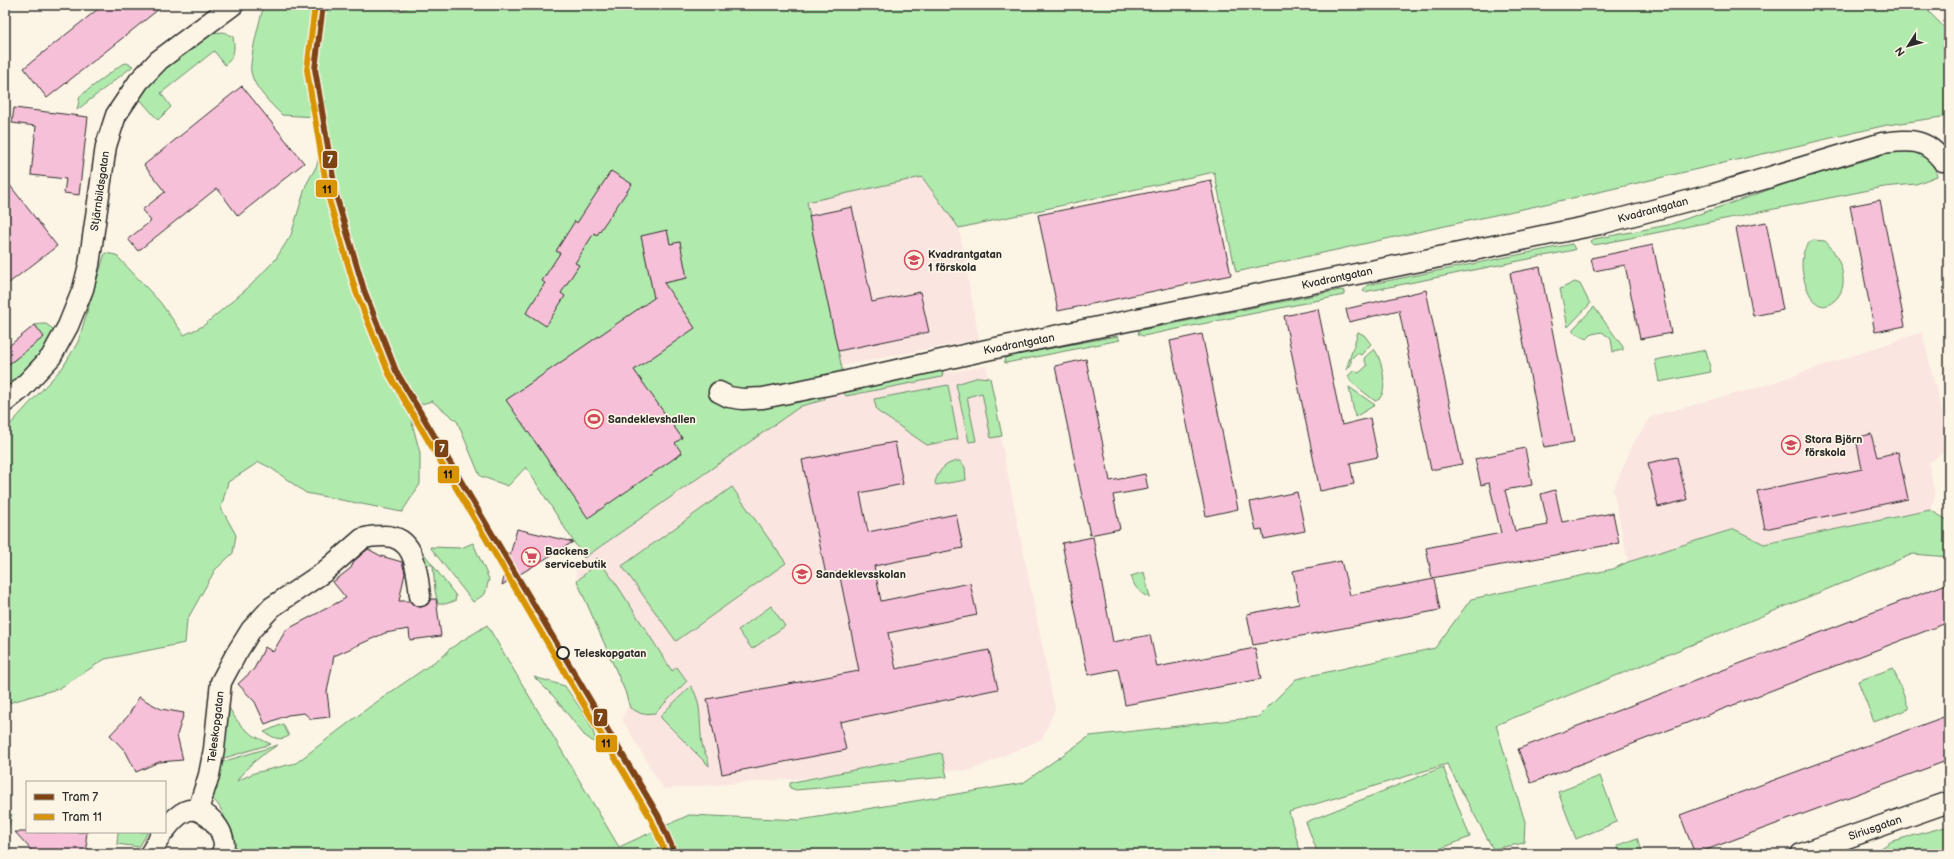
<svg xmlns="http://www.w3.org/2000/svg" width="1954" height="859" font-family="'Balsamiq Sans',sans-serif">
  <rect width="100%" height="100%" fill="#fcf5e5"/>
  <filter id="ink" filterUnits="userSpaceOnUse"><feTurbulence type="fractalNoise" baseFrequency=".025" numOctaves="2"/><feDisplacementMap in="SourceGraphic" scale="8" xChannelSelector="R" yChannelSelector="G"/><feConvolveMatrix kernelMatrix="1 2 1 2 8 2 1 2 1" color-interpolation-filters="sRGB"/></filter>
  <g filter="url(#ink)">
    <path fill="#fae5e1" d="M 922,177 L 959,228 L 979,339 L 841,366 L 838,351 L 929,332 L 872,302 L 852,207 L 809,216 L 806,202 Z
      M 1922,332 L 1949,441 L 1949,448 L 1929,463 L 1935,497 L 1930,510 L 1764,544 L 1734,529 L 1628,562 L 1613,490 L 1634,442 L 1652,416 L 1757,388 Z
      M 986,366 L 1055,709 L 1042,739 L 969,771 L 918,769 L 663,789 L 622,719 L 629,703 L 577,580 L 575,569 L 584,558 L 599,547 L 801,406 L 847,390 Z"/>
    <path fill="#b1eaad" stroke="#6e8a6c" d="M 264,5 L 388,5 L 396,12 L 413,5 L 1926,5 L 1929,12 L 1949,32 L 1949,116 L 1887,125 L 1586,195 L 1236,272 L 1214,172 L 959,228 L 922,177 L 807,202 L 846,388 L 941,370 L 943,371 L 942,377 L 846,396 L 843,391 L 825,397 L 824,400 L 801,406 L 584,558 L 526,467 L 508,486 L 480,476 L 457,421 L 432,401 L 408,408 L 420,453 L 420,484 L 402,512 L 306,493 L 271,468 L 259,462 L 228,482 L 221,508 L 236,535 L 233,553 L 215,570 L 187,620 L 185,643 L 105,659 L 60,688 L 5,704 L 5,430 L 63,367 L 78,342 L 105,253 L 116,255 L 160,302 L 184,335 L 203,326 L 250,286 L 275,260 L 291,235 L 306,185 L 317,165 L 321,143 L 315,117 L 282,115 C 271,104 254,88 251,72 C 249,60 260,19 264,5 Z
      M 224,32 L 233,37 C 235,48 235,57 225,65 L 214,51 L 161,93 L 171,107 L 158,120 L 138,97 L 156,76 L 201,41 L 213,33 Z
      M 127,63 L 133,66 L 77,110 L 80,96 L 122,64 Z
      M 1896,151 C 1914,150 1933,157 1937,176 L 1916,184 L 1884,187 L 1600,244 L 1593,245 L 1591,241 L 1594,239 L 1668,225 L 1791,182 Z
      M 1813,240 L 1825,241 C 1838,253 1852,283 1836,299 C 1815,321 1803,283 1802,267 C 1802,257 1803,246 1813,240 Z
      M 1572,244 L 1575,249 L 1574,250 L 1364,292 L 1363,290 L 1367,285 Z
      M 1575,282 L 1580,284 L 1590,304 L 1568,327 L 1560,289 Z
      M 1340,290 L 1344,291 L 1344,295 L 1143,336 L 1138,334 L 1139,331 L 1142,330 Z
      M 1594,307 L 1623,347 L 1623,350 L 1613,352 L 1611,339 L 1602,332 L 1592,334 L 1587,339 L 1573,332 L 1573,329 Z
      M 41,324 L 46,324 L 53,329 C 59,347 18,379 5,389 L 5,367 L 43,337 L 35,325 Z
      M 1358,332 L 1364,335 L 1371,344 L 1361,355 L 1357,353 L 1351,359 L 1351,365 L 1346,370 Z
      M 1117,336 L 1120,340 L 1006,363 L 1004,362 L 1005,358 L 1009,356 Z
      M 1374,349 C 1382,358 1391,397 1375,401 L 1351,382 L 1348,376 L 1354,370 L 1359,373 L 1367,366 L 1364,358 Z
      M 1706,350 L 1711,372 L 1659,382 L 1655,360 Z
      M 979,377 L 990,378 L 1002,436 L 991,438 L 982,393 L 967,397 L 976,441 L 969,442 L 956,384 Z
      M 948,385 L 958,439 L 927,445 L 877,411 L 874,399 Z
      M 1349,387 L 1375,405 L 1355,417 Z
      M 957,461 L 960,461 L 965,467 L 966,480 L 936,485 L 935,482 C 939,470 944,464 957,461 Z
      M 732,487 L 786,563 L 676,641 L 622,566 Z
      M 1930,510 L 1949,521 L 1949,557 L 1913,554 L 1496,725 L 1525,822 L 1524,843 L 1493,849 L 1447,764 L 1289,812 L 1301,854 L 229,854 C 228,831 228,809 208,795 L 217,790 L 222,762 L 278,745 C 263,754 246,766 237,781 L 254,773 L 296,763 L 368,708 L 447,653 L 447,651 C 460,641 474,634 487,625 L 619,847 L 689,815 L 800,820 L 1023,783 L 1090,736 L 1258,717 L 1296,679 L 1435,648 L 1471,599 L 1613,569 L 1628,562 L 1734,529 L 1764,544 Z
      M 473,543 L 489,579 L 485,594 L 473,602 L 430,547 L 461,548 Z
      M 425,555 L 456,596 L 455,601 L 445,604 L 438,604 L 435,591 L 433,565 L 421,564 L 421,556 Z
      M 597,558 L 617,585 L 672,671 L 677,667 L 687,681 L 655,713 L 642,714 L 630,708 L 625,691 L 577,581 L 586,573 Z
      M 1144,572 L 1150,598 C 1139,593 1134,587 1131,576 Z
      M 771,606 L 785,626 L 752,649 L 738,630 Z
      M 1893,668 L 1909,709 L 1874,722 L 1858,681 Z
      M 534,677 L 565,686 C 573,699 597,728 595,743 L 584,735 L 555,698 Z
      M 691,686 C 704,705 698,728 703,748 C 705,754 709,759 709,766 L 661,718 L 661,715 Z
      M 226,701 C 237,725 247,734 271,744 L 221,759 Z
      M 283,724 L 289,736 C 279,742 273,737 264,732 Z
      M 940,753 L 942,754 L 947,777 L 796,790 L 790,788 L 790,783 L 798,781 Z
      M 1443,767 L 1470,837 L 1427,854 L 1318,854 L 1306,822 Z
      M 1600,776 L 1617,822 L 1576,839 L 1558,792 Z
      M 12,814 L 7,831 L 9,854 L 5,854 L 5,818 Z
      M 1949,826 L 1949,854 L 1872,854 L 1892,841 Z
      M 118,832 L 148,832 L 139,847 L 117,844 Z
      M 1637,838 L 1643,853 L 1620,854 L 1617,846 Z"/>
    <path fill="#f7c0d9" stroke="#2b2b2b" d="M 103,5 L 164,5 L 47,98 L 24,68 Z
      M 242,86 L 304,163 L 238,216 L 217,188 L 138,251 L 128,239 L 151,221 L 142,210 L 165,192 L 144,165 Z
      M 14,108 L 88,117 L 79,195 L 64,193 L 66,179 L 31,175 L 36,126 L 12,123 Z
      M 611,171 L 632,184 L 597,235 L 594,233 L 575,263 L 579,265 L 561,293 L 565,296 L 546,326 L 526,313 L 545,283 L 542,281 L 560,253 L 556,251 L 575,221 L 577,223 Z
      M 5,179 L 57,246 L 5,286 Z
      M 1211,180 L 1231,275 L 1058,311 L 1038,215 Z
      M 1880,200 L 1905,326 L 1875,332 L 1850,206 Z
      M 852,207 L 872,302 L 920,292 L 929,332 L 838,351 L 809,216 Z
      M 1766,222 L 1783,310 L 1753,316 L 1736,228 Z
      M 667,230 L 670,244 L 680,242 L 687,278 L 664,283 L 695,328 L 634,370 L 682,438 L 675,443 L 682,453 L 588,518 L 506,400 L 654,298 L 641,236 Z
      M 1653,245 L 1671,333 L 1640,339 L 1625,265 L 1594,271 L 1591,258 Z
      M 1540,267 L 1574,442 L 1544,447 L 1510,273 Z
      M 1426,290 L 1462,464 L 1431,470 L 1399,310 L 1349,322 L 1346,309 Z
      M 1318,309 L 1342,425 L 1370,418 L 1378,457 L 1350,463 L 1354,484 L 1320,491 L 1284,316 Z
      M 35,325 L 44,337 L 5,367 L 5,349 Z
      M 1202,334 L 1238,509 L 1206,516 L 1170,341 Z
      M 1086,359 L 1110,481 L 1145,474 L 1148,489 L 1113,495 L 1120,529 L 1090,535 L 1055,366 Z
      M 1871,434 L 1877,457 L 1898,452 L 1908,499 L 1765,529 L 1757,491 L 1862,469 L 1856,438 Z
      M 895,442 L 903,484 L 860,493 L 868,532 L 956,514 L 963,548 L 874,566 L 881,601 L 970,583 L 977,615 L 888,633 L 896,669 L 989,650 L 998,689 L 840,722 L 846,750 L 722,774 L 707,699 L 859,671 L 839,572 L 826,575 L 802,460 Z
      M 1525,448 L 1532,485 L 1505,490 L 1515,531 L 1548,525 L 1541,494 L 1555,490 L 1562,522 L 1613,513 L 1619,543 L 1432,578 L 1426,548 L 1501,533 L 1489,483 L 1481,485 L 1475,459 Z
      M 1677,457 L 1687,500 L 1658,507 L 1648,463 Z
      M 1297,492 L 1305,531 L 1264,539 L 1262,529 L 1256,530 L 1250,502 Z
      M 517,529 L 573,542 L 502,585 Z
      M 1093,537 L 1113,642 L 1150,635 L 1157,667 L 1255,648 L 1261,679 L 1125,705 L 1118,669 L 1088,675 L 1062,543 Z
      M 368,549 L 381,556 L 402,562 L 405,573 L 399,601 L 410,601 L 415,606 L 421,607 L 427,605 L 431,599 L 436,599 L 441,636 L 410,640 L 409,629 L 385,633 L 334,656 L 327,692 L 330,717 L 311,719 L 304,713 L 288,715 L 265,724 L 255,702 L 238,684 L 254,669 L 265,647 L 273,652 L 286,630 L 346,598 L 333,582 L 351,568 L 354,561 Z
      M 1341,561 L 1350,595 L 1434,579 L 1440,610 L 1253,645 L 1247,614 L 1299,604 L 1293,571 Z
      M 1949,583 L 1949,622 L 1531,783 L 1518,749 Z
      M 139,697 L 161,709 L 184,713 L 177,735 L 183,760 L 159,762 L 136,772 L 126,752 L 110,735 L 128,716 Z
      M 1949,715 L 1949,760 L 1695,854 L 1680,815 Z
      M 15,832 L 87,832 L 86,840 L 88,854 L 35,854 Z"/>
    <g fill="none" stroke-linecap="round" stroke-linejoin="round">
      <g stroke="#2b2b2b" stroke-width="23">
        <path id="minor" d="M 719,392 L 729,397 L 742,399 L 763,398 L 838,383 L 991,349 L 1600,224 L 1714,194 L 1882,143 C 1909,140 1925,137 1943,161
          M 5,402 L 20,390 L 51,357 L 68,326 L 83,289 L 89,265 L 106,146 L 116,115 L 139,81 L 159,60 L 233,5
          M 198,810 L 209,775 L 214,749 L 221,682 L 236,654 L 251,630 L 272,607 L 324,572 L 362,539 C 369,536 376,536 383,536 C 416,535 417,572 420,596
          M 165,830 C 171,822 177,815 186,811 C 205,803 233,838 221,854
          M 150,854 L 163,832
          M 1801,854 L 1949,802"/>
      </g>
      <use href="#minor" stroke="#fcf5e5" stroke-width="20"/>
      <g stroke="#fcf5e5" stroke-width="9">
        <path id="tram-1" d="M 323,5 L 315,69 L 336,195 L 364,290 L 396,371 L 658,815 L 675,854"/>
      </g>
      <g stroke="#fcf5e5" stroke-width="9">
        <path id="tram-2" d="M 315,5 L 307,70 L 328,196 L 356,292 L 389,374 L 651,819 L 666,854"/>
      </g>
      <use href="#tram-1" stroke="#7d4313" stroke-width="6"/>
      <use href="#tram-2" stroke="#d89406" stroke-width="6"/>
    </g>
  </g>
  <defs>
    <g id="school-ring" transform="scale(1)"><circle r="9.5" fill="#fcf5e5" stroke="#d1495b" stroke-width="1.5"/><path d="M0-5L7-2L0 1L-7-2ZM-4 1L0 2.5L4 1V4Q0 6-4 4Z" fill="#d1495b"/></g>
    <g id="stadium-ring" transform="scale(1)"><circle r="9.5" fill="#fcf5e5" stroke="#d1495b" stroke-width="1.5"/><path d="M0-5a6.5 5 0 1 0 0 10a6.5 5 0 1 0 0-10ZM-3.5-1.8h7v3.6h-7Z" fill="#d1495b"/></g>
    <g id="supermarket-ring" transform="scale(1)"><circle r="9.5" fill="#fcf5e5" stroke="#d1495b" stroke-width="1.5"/><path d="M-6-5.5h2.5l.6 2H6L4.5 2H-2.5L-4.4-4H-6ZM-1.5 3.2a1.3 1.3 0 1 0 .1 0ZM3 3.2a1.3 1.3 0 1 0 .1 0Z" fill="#d1495b"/></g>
  </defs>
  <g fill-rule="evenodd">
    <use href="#school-ring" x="914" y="260"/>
    <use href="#stadium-ring" x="594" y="419"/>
    <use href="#school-ring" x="1791" y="445"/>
    <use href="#supermarket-ring" x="531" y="557"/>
    <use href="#school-ring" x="802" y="574"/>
  </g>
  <circle fill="#fcf5e5" stroke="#2b2b2b" stroke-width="2" cx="563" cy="653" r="6"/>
  <g text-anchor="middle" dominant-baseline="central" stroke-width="3.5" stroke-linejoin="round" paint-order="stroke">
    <g font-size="11" fill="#2b2b2b" stroke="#fcf5e5">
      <text transform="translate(100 191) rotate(-82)">Stjärnbildsgatan</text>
      <text transform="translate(1653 210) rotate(-15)">Kvadrantgatan</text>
      <text transform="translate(1337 278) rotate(-12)">Kvadrantgatan</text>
      <text transform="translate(1019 344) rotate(-11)">Kvadrantgatan</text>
      <text transform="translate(216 727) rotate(-83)">Teleskopgatan</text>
      <text transform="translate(1875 828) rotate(-19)">Siriusgatan</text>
    </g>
    <g font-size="11" font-weight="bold" fill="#2b2b2b" stroke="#fcf5e5" text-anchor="start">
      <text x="928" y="254">Kvadrantgatan<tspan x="928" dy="13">1 förskola</tspan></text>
      <text x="608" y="419">Sandeklevshallen</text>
      <text x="1805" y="439">Stora Björn<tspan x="1805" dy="13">förskola</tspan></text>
      <text x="545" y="551">Backens<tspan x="545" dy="13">servicebutik</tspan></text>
      <text x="816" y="574">Sandeklevsskolan</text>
    </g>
    <g font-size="11" font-weight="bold" fill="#2b2b2b" stroke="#fcf5e5" text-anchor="start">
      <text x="574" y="653">Teleskopgatan</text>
    </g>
  </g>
  <g stroke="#fcf5e5" stroke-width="1.5">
    <rect x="322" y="150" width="16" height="19" rx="4" fill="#7d4313"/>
    <rect x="315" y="179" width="23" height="19" rx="4" fill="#d89406"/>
    <rect x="434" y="439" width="15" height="19" rx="4" fill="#7d4313"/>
    <rect x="437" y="465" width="23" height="19" rx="4" fill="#d89406"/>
    <rect x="593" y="708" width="15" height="19" rx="4" fill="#7d4313"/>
    <rect x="595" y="734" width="23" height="19" rx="4" fill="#d89406"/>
  </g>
  <g font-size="11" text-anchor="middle" font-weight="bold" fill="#fff">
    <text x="330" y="163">7</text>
    <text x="442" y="452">7</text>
    <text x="600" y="721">7</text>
  </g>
  <g font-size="11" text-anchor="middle" font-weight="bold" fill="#111">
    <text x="327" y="193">11</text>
    <text x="448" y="478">11</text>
    <text x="606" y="747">11</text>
  </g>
  <rect width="1954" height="859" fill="none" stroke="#fcf5e5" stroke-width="20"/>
  <rect x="10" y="10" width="1934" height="839" fill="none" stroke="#2b2b2b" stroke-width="1.5" filter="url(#ink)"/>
  <rect x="26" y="781" width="140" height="52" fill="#fcf5e5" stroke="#a8a49b"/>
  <rect x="34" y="794" width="20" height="6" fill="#7d4313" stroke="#a8a49b"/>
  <text x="62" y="801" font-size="12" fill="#2b2b2b">Tram 7</text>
  <rect x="34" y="814" width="20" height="6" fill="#d89406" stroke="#a8a49b"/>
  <text x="62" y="821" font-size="12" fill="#2b2b2b">Tram 11</text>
  <g transform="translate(1908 46) rotate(234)" stroke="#fcf5e5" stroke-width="3" paint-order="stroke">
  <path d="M0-3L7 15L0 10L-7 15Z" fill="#2b2b2b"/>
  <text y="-6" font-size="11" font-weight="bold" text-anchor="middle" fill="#2b2b2b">N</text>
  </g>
</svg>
